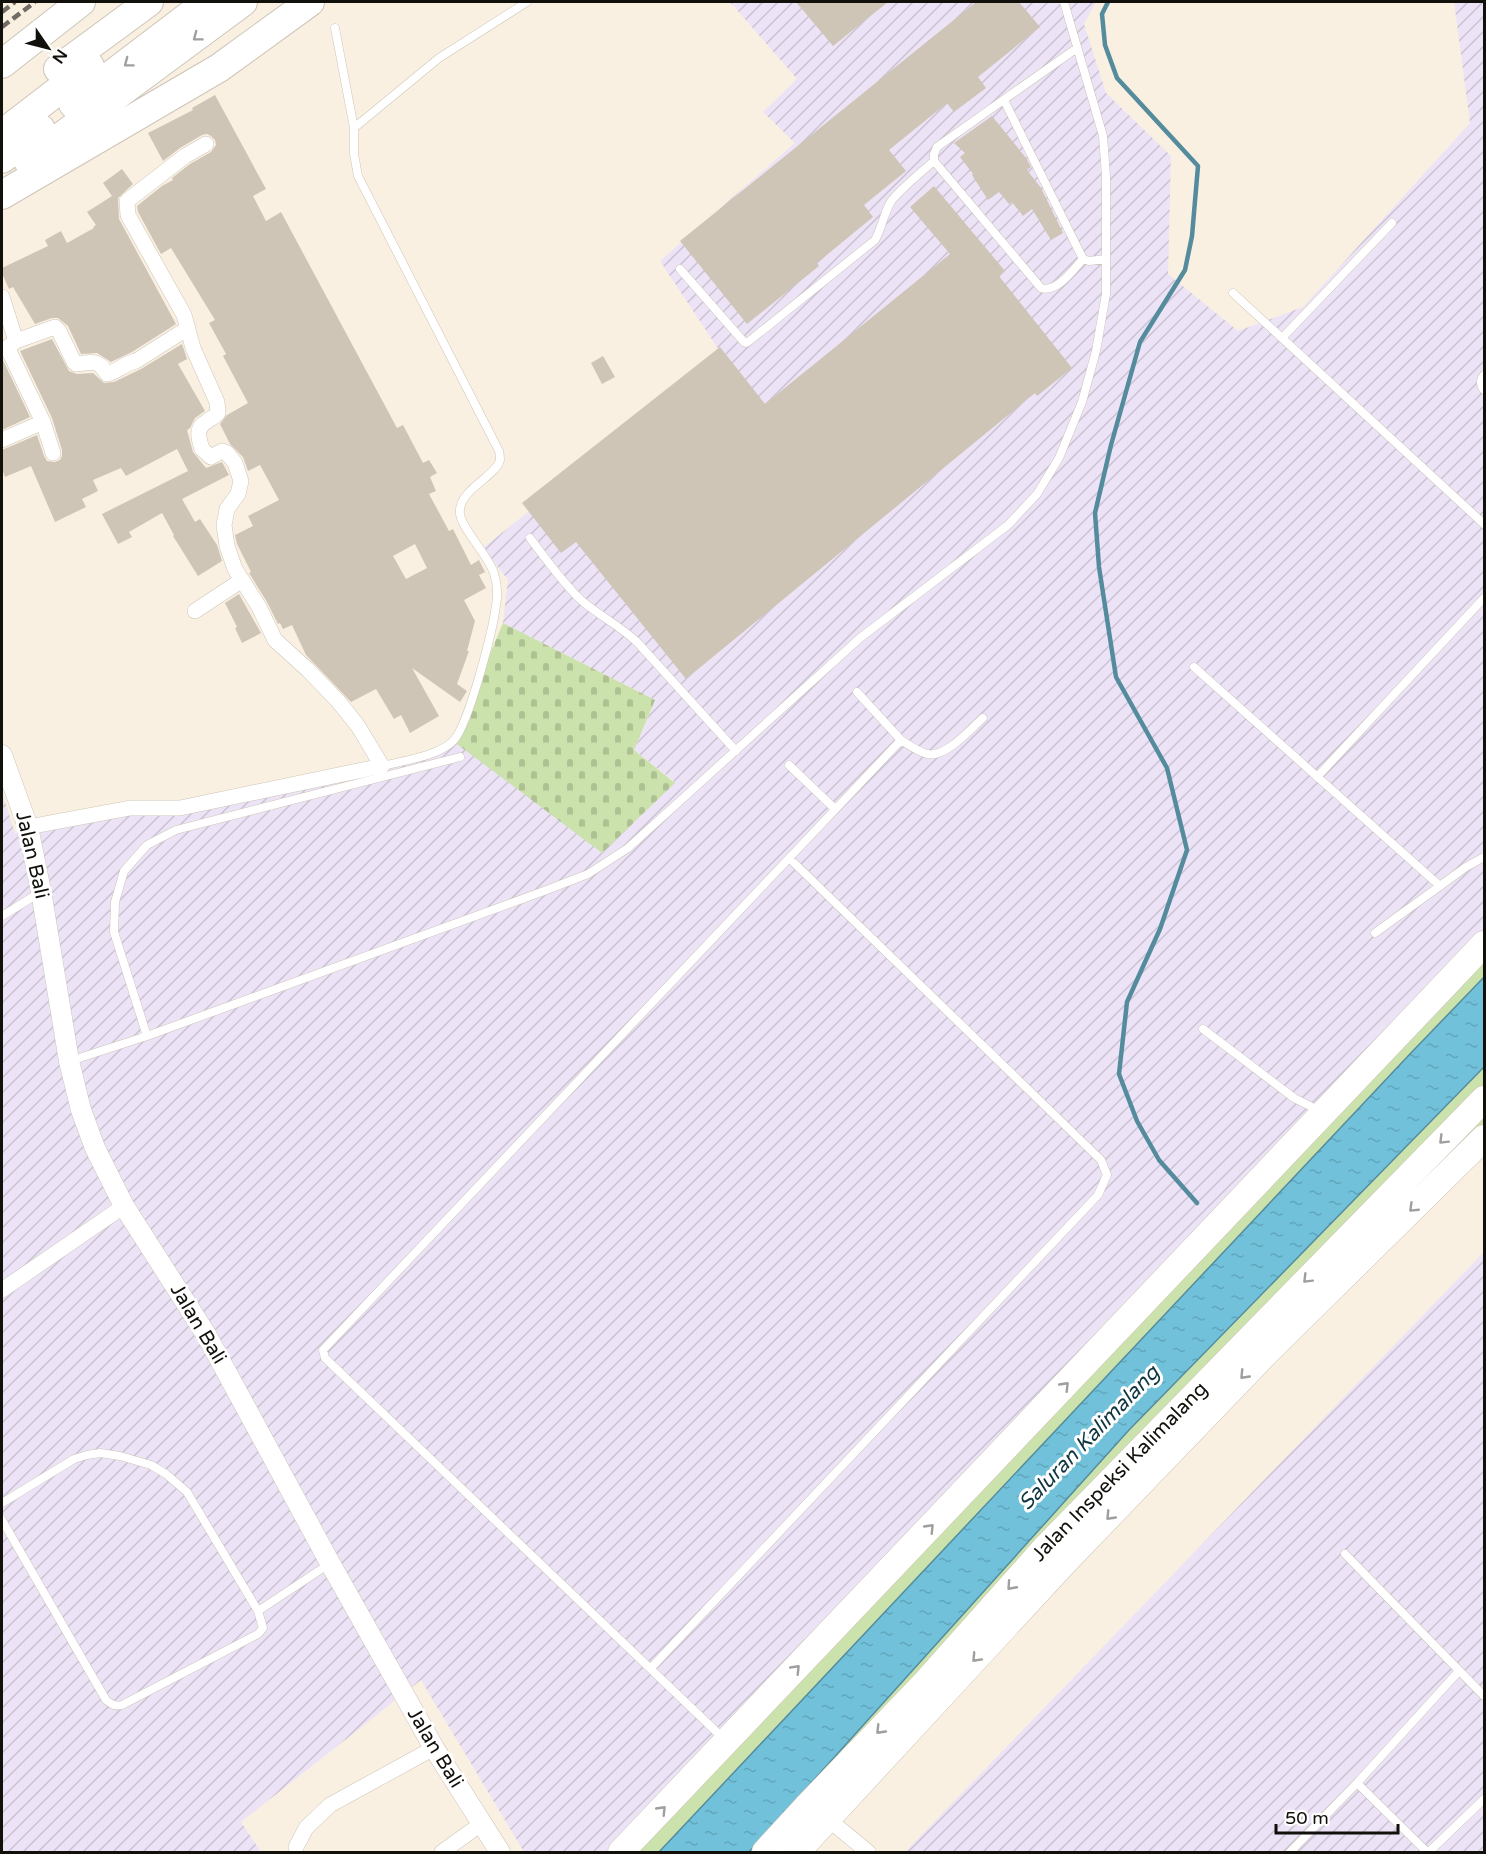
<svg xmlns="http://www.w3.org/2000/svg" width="1486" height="1854" font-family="'Varela Round',sans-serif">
  <defs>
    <pattern id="industrial-furrows" width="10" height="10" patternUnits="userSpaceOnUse" patternTransform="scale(1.5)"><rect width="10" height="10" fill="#ede3f7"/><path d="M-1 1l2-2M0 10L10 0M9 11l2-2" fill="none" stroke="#cac2d2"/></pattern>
    <pattern id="cemetery-stones" width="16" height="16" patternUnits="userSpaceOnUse" patternTransform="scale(1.5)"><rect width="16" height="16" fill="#cce2ac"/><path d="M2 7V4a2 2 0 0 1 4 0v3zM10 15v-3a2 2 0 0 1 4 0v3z" fill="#aec193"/></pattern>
    <pattern id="water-ripples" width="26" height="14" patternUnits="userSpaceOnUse" patternTransform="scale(1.5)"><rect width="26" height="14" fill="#71c1db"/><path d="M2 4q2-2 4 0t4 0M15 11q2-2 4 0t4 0" fill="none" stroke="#61a5bb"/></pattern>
  </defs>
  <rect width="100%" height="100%" fill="#f9f0e2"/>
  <path fill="url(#industrial-furrows)" d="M 730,2 L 1096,2 L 1084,24 L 1106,93 L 1171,156 L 1168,274 L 1238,331 L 1303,307 L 1470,123 L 1454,2 L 1484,2 L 1484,937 L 616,1852 L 524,1852 L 421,1680 L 241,1822 L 261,1852 L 2,1852 L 2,792 L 15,833 L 398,762 L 453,741 L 675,782 L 634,750 L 655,700 L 503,623 L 508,580 L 483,548 L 723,356 L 660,261 L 795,143 L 763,112 L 797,79 Z
    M 1484,1252 L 1484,1852 L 905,1852 Z"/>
  <path fill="#cce2ac" d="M 1484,944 L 1484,977 L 1409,1055 L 659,1852 L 621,1852 Z
    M 1484,1067 L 1484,1138 L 765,1852 L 749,1852 L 1129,1430 Z"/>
  <path fill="url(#cemetery-stones)" d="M 503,623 L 655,700 L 634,750 L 675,783 L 602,853 L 453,741 Z"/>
  <path fill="url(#water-ripples)" stroke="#548c9d" stroke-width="1.5" d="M 1484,977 L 1484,1067 L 1129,1430 L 749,1852 L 659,1852 L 1409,1055 Z"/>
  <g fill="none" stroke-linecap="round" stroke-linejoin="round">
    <path stroke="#548c9d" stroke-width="4.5" d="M 1108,2 L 1102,14 L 1105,45 L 1117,78 L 1198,166 L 1192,236 L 1185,270 L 1140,342 L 1111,445 L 1095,513 L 1099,567 L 1116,677 L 1167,768 L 1187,850 L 1160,929 L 1127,1002 L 1119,1074 L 1137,1121 L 1159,1160 L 1197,1203"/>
  </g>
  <path fill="#cec5b7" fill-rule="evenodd" d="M 796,2 L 888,2 L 833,46 Z
    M 976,2 L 1019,2 L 1040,27 L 978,77 L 986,88 L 954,112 L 947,103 L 889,150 L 906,171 L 864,205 L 873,217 L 817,263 L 819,266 L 747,324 L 680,241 Z
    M 215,95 L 266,189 L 253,196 L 266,221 L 281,212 L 397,428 L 403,425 L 423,463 L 429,460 L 437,473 L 430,477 L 436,491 L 429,494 L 449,531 L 453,529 L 471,565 L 479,560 L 485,572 L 479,575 L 486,588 L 464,600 L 475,621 L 467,651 L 469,651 L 457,684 L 467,691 L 460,702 L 412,668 L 439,716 L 410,733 L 401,715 L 394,719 L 376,689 L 351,702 L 306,655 L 292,625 L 283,629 L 280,623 L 278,624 L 267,602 L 249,573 L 251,572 L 237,544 L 235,535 L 253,526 L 248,516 L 279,500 L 260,465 L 248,471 L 243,457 L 230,444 L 220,424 L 227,415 L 248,403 L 223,356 L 226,354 L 209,323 L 215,320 L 171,248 L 161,254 L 138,212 L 137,206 L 162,186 L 173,180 L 172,178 L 190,164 L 211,152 L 216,145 L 215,140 L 211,136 L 207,134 L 202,135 L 180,148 L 163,161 L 148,133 L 193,110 L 192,108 ZM 415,544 L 427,568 L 406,579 L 393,556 Z
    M 992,116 L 1026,158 L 1031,167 L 1027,170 L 1041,188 L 1063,233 L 1051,240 L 1032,209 L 1023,216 L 1012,202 L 1009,204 L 999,192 L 988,200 L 972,175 L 973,174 L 960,157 L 965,153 L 954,143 Z
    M 122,169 L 133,184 L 118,198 L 119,219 L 176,324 L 132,352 L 111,362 L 97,353 L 81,354 L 68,326 L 58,318 L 52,318 L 35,324 L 13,287 L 9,289 L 2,273 L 2,268 L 48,246 L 45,240 L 61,231 L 67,243 L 94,228 L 93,227 L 96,225 L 87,212 L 112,196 L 103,183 Z
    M 934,186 L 1005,271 L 999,276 L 1072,368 L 1037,396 L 1035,393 L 686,679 L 576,542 L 561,553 L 522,503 L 720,347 L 765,404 L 950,254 L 910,207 Z
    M 52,339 L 69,371 L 77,374 L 93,373 L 104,383 L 114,382 L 141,369 L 182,344 L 187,359 L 178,364 L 205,411 L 195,418 L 190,428 L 187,430 L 193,452 L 206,468 L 222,462 L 229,475 L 182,499 L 195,522 L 200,519 L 217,545 L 222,561 L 198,576 L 173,536 L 174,535 L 162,513 L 129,532 L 132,537 L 118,544 L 102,514 L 188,471 L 177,449 L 126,476 L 121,468 L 93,480 L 98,491 L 82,499 L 86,507 L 55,522 L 31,466 L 5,477 L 2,469 L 2,450 L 37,435 L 44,456 L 47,461 L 55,462 L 60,460 L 62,456 L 62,450 L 52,418 L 20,351 Z
    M 603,356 L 615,377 L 602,384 L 591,363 Z
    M 2,358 L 30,417 L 2,430 Z
    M 239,594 L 261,633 L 242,643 L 235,628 L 237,627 L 225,603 Z"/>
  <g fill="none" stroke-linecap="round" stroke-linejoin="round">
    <g stroke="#cdc5b7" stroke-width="9">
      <path id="service" d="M 335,28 L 354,128
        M 1004,100 L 1083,259
        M 934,161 L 1041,288 C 1057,293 1073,270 1083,259 L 1089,261 L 1106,259
        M 680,269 L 744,342 L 746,343 L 748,342 L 875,240 C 882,228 885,209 892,200 C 904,186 920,173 934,161 L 934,154 L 937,147 L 1077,48
        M 1233,293 L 1484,524
        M 1282,338 L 1392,223
        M 1484,375 C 1480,379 1480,386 1484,390
        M 530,538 C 546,559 562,582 581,600 C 598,615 619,625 637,642 L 736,751
        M 1194,667 L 1440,886
        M 857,692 L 901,740
        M 789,765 L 835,809
        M 382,766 C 402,761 440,756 454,740 C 469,723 493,630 496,605 C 498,595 497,583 494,573 C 488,555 462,529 460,514 C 457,490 496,477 500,460 C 500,457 500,454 499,451 L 358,176 L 354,154 L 354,128 L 439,58 L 527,2
        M 1317,777 L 1484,598
        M 2,916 L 39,893
        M 1375,933 L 1466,867 L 1484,857
        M 1203,1029 L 1294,1098 L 1320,1111
        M 147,1036 L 544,891 L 588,874 L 628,848 L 860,638 L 1008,525 L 1037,494 L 1059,458 L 1082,402 L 1096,351 L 1106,294 L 1106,176 L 1103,136 L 1064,2
        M 70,1061 L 147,1036 L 114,932 L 115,902 L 124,871 L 147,845 L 176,830 L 460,757
        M 2,1503 L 74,1459 L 87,1455 L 100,1453 L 120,1456 L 151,1465 L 166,1474 L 187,1492 L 258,1611 L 263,1628 L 258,1634 L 122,1705 C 115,1707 111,1704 106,1700 L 2,1520
        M 1345,1554 L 1484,1696
        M 258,1611 L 329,1564
        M 651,1668 L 1098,1195 L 1107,1175 L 1101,1160 L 789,858
        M 723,1738 L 325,1358 L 323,1350 L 901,740 C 909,745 917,751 927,754 C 946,758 969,730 983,718
        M 1357,1783 L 1427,1852
        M 1290,1852 L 1357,1783 L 1459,1671
        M 1429,1852 L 1484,1799"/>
    </g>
    <g stroke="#cdc5b7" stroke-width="16">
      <path id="minor" d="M 2,297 L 16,341 L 8,347 L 9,351 L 43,422 L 53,453
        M 16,341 L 55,327 L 59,331 L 74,362 L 76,364 C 92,362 98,359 107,374 C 117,372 125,363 136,361 L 188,328
        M 2,440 L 43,422
        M 195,611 L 242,580
        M 28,827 L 130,808 L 180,808 L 382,766 L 358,726 L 338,701 L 308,670 L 275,640 L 259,607 L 235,569 L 227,546 L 224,525 L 227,509 L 238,494 L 241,481 L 235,463 L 227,453 L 222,451 L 211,457 L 202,449 C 199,439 195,428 206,422 C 211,418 214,418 218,413 L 217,402 L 193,348 L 184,315 L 128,215 L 127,201 L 185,156 L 206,144
        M 2,1290 L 124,1206
        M 823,1815 L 868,1852
        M 296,1847 L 306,1828 L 330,1805 L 434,1748
        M 442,1852 L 481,1824"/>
    </g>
    <g stroke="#cdc5b7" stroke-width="21">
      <path id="tertiary" d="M 2,755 L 28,827 L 41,891 L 69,1061 L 81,1110 L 95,1148 L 124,1206 L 207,1336 L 330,1563 L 434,1748 L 500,1852"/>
    </g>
    <g stroke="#cdc5b7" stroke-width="27">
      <g id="primary">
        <path d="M 621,1852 L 1484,944"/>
        <path id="s1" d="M 765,1852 L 810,1803 L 926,1682 L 1047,1546 L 1484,1099"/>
        <path d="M 797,1852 L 1063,1564 L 1266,1353 L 1484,1138"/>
      </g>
    </g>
    <g stroke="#cdc5b7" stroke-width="30">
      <path id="motorway" d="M 2,64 L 81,2
        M 58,69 L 149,2
        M 73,104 L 207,2
        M 2,134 L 90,66
        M 2,159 L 41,129
        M 28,161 L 243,2
        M 2,195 L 219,68 L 310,2"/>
    </g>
    <use href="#service" stroke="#fff" stroke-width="8"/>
    <use href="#minor" stroke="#fff" stroke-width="15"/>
    <use href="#tertiary" stroke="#fff" stroke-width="20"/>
    <use href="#primary" stroke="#fff" stroke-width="26"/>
    <use href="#motorway" stroke="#fff" stroke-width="28"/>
    <path stroke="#716c64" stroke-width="4.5" stroke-dasharray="9 4.5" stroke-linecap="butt" d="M 2,12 L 15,2
      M 2,27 L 35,2"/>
  </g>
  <defs><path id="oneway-chevron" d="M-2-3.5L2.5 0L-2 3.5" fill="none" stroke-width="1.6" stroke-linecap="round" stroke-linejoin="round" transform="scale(1.5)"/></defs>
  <g stroke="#a09f9d">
    <use href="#oneway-chevron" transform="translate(197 37) rotate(143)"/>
    <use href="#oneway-chevron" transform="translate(128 63) rotate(143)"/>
    <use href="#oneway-chevron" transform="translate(1443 1140) rotate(135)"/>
    <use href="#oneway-chevron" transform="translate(1413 1208) rotate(136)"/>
    <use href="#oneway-chevron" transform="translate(1307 1279) rotate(135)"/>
    <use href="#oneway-chevron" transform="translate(1244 1375) rotate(134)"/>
    <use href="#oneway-chevron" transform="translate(1065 1386) rotate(-46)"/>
    <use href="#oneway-chevron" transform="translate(1110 1516) rotate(134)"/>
    <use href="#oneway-chevron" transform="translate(930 1528) rotate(-46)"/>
    <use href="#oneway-chevron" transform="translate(1011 1586) rotate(132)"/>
    <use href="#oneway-chevron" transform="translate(976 1658) rotate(133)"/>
    <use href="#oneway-chevron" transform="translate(796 1669) rotate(-46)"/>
    <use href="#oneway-chevron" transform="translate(880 1730) rotate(134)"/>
    <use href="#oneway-chevron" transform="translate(662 1810) rotate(-46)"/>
  </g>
  <g text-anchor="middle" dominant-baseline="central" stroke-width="6" stroke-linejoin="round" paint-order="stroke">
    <g font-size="20" fill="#12100b" stroke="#fff">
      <text transform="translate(32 855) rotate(77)">Jalan Bali</text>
      <text transform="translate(198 1324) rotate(59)">Jalan Bali</text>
      <text stroke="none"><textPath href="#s1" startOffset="520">Jalan Inspeksi Kalimalang</textPath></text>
      <text transform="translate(435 1748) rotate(59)">Jalan Bali</text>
    </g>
    <g font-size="21" font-style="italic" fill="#0e3540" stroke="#fff">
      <text transform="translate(1089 1438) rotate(-46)">Saluran Kalimalang</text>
    </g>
  </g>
  <rect width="1486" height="1854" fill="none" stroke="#12100b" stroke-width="6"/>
  <g transform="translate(48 48) rotate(125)" stroke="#ffffff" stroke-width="4.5" paint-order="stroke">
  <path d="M0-4.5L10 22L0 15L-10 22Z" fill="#12100b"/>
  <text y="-9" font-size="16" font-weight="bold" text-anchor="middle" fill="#12100b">N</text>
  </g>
  <path d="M1276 1824v9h122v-9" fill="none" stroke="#12100b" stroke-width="3"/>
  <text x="1285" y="1824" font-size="18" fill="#12100b" stroke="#ffffff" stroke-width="4.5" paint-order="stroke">50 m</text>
</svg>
